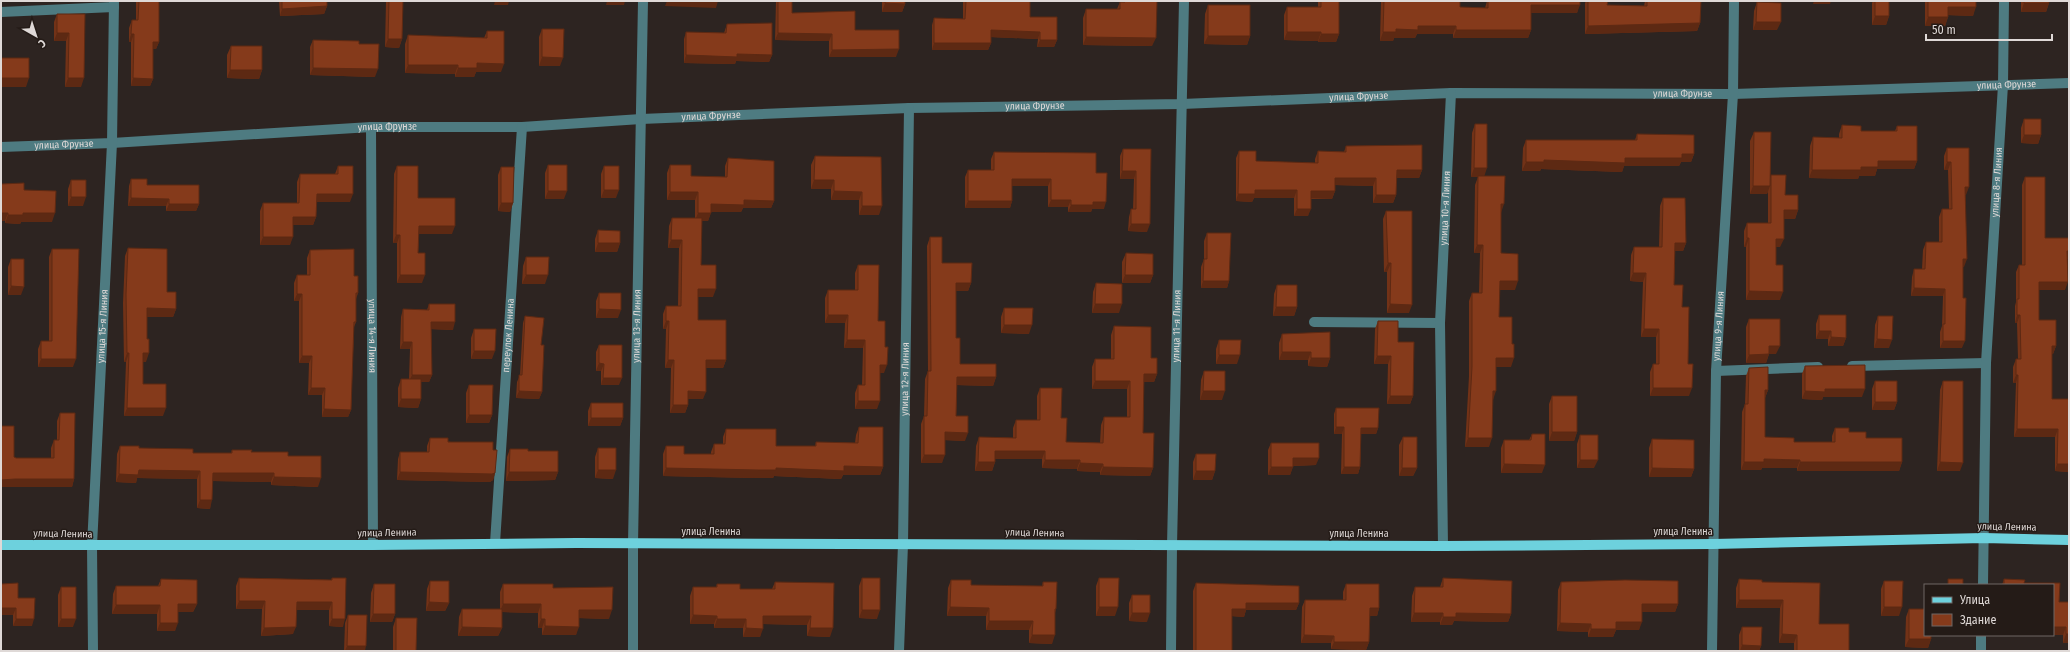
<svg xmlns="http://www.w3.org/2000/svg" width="2070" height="652" font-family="'Fira Sans Condensed',sans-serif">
  <rect width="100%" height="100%" fill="#2d2421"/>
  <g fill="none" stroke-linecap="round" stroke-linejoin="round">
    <g stroke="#4e7b81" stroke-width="10">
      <path d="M 1,12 L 114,7"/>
      <path id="s1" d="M 371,127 L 373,545"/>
      <path id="s2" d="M 1,147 L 112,143 L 371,127 L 522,127 L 641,119 L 909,108 L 1182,104 L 1451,93 L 1733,94 L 2069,83"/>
      <path d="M 1314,322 L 1440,323"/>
      <path d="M 1852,366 L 1986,363"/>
      <path d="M 1716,371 L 1818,367"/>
      <path id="s3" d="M 495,543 L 522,127"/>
      <path id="s4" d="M 1443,546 L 1440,323 L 1451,93"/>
      <path id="s5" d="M 1983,585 L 1986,363 L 2003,85 L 2004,1"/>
      <path id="s6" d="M 93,651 L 92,546 L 112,143 L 114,1"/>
      <path id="s7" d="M 633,651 L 633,544 L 643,1"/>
      <path id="s8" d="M 899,651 L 903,544 L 909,108"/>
      <path id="s9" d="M 1171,651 L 1172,546 L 1184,1"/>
      <path id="s10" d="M 1712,651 L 1716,371 L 1733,94 L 1734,1"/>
      <path d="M 1981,651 L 1981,635"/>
    </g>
    <path stroke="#6dd1dd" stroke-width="10" d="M 1,545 L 373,545 L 576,543 L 1443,546 L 1713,544 L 1984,538 L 2069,540"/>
  </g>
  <path fill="#723217" d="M 136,1 L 159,1 L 159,42 L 156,49 L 153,49 L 153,79 L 150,86 L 131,86 L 131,42 L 129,42 L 129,28 L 132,20 L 136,20 Z
    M 279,1 L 327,1 L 327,6 L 324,14 L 280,16 Z
    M 386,1 L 403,1 L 402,39 L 399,48 L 385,47 Z
    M 776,1 L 792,1 L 792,13 L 896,57 L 829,57 L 829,41 L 775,40 Z
    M 882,1 L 905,1 L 905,4 L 902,12 L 882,12 Z
    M 963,1 L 1030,1 L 1030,17 L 1057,40 L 1054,47 L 1037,47 L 1038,39 L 991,37 L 991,43 L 988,50 L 932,50 L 932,25 L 934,18 L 963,19 Z
    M 1122,1 L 1157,1 L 1152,46 L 1083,45 L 1083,18 L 1086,9 L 1117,9 L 1120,2 L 1122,2 Z
    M 1318,1 L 1339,1 L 1339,34 L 1336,42 L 1318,42 L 1318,41 L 1284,40 L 1284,15 L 1287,7 L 1318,7 Z
    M 1381,1 L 1460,1 L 1460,7 L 1485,8 L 1487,1 L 1580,1 L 1577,13 L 1531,13 L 1531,30 L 1528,38 L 1453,38 L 1453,34 L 1417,34 L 1415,38 L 1394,38 L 1393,41 L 1380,41 Z
    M 1586,1 L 1608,1 L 1607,5 L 1644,6 L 1645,1 L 1701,1 L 1700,23 L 1697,31 L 1585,34 L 1585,3 Z
    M 1873,1 L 1889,1 L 1889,16 L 1886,25 L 1872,25 L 1872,3 Z
    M 1925,1 L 1976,1 L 1973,16 L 1948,15 L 1948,17 L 1945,26 L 1925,26 Z
    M 2021,1 L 2049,1 L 2049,3 L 2046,12 L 2021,12 Z
    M 1757,2 L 1777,30 L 1753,30 L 1754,11 Z
    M 1208,5 L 1250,36 L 1247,45 L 1204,44 L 1205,14 Z
    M 57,14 L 85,14 L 81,87 L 65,87 L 66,41 L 54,41 L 54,22 Z
    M 727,24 L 772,55 L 769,62 L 736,61 L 735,64 L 684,63 L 684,39 L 686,32 L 724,33 Z
    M 542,29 L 560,66 L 539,66 L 539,37 Z
    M 487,31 L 501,72 L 476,72 L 474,77 L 455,77 L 455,74 L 405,73 L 405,44 L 408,35 L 484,38 Z
    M 313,40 L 359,44 L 375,77 L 310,75 L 310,47 Z
    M 231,46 L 262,70 L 259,79 L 227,78 L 227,55 Z
    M 2024,119 L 2041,135 L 2038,144 L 2021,143 L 2021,128 Z
    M 1475,124 L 1484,176 L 1501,213 L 1501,253 L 1515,290 L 1499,290 L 1499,317 L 1511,367 L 1496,367 L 1493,400 L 1492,400 L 1489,447 L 1465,447 L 1469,376 L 1469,301 L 1472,293 L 1479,293 L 1480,253 L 1474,253 L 1475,185 L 1478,177 L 1471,177 L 1472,133 Z
    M 1842,125 L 1861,131 L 1895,131 L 1897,126 L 1917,161 L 1914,169 L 1877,169 L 1875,176 L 1859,176 L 1858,179 L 1809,178 L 1810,146 L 1813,137 L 1839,138 L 1839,134 Z
    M 1754,132 L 1770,178 L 1771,175 L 1785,195 L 1798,210 L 1795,219 L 1784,219 L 1780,247 L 1776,247 L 1776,265 L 1780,300 L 1746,300 L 1746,247 L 1744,247 L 1744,231 L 1747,223 L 1768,223 L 1768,191 L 1767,194 L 1750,194 L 1750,141 Z
    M 1637,134 L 1694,154 L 1691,162 L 1681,162 L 1679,166 L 1624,166 L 1622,172 L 1541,169 L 1540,171 L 1522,171 L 1523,148 L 1526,140 L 1635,140 Z
    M 1346,146 L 1422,170 L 1419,178 L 1396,178 L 1396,195 L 1393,203 L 1373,203 L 1373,186 L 1335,185 L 1335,191 L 1332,199 L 1311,199 L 1308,216 L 1294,216 L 1294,198 L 1254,198 L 1252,202 L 1236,201 L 1236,158 L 1239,151 L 1256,161 L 1315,163 L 1315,159 L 1318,151 L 1344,152 Z
    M 1947,148 L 1966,195 L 1965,195 L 1964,267 L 1963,267 L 1962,348 L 1940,348 L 1940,332 L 1942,326 L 1943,296 L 1911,296 L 1912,277 L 1914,269 L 1922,269 L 1923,250 L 1926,242 L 1939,242 L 1939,217 L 1942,209 L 1949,209 L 1948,170 L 1944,170 L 1944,156 Z
    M 1123,149 L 1151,149 L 1147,232 L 1128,231 L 1129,217 L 1131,209 L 1133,209 L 1134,179 L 1120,179 L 1120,156 Z
    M 994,152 L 1096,173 L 1104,209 L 1092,209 L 1091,212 L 1068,212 L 1068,207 L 1048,207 L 1048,186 L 1012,186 L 1012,201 L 1010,208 L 965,208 L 965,177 L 968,170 L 991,170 L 991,159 Z
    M 815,156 L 881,157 L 879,215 L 859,215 L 859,200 L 831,200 L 831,189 L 811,189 L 811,165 Z
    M 728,158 L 774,201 L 771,208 L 743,208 L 741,212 L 711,212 L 708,221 L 702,221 L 701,265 L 713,297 L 698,297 L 698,320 L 726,360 L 723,368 L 706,368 L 703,399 L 688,399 L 688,405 L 685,413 L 670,413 L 671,368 L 665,368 L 666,329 L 663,329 L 663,314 L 666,306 L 678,306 L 679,248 L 668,248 L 669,226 L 672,218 L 695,218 L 695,200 L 667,200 L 667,173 L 670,165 L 691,176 L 725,177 L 725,166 Z
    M 548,165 L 564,199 L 545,199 L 545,173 Z
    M 338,166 L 350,202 L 316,202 L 316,217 L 313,225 L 293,225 L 290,245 L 260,245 L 260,211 L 263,203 L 297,203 L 297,182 L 300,174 L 335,174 Z
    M 397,166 L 418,198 L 452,234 L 419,234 L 418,253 L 422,283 L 397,283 L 397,243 L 393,243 L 394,174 Z
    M 604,166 L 616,198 L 601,198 L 601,174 Z
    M 501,167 L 513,203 L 510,212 L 498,211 L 498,175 Z
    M 2025,177 L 2045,238 L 2067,259 L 2065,290 L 2039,290 L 2039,320 L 2056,346 L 2053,354 L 2052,354 L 2052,399 L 2069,472 L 2055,471 L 2055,437 L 2014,437 L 2016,383 L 2013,383 L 2013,367 L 2016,359 L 2018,359 L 2017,323 L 2015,323 L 2015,306 L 2016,302 L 2016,272 L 2019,265 L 2022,265 L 2022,185 Z
    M 131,179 L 199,204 L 196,211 L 166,211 L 166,206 L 128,206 L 129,186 Z
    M 71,180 L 83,206 L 68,206 L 68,189 Z
    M 1,184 L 24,190 L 52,222 L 21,222 L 20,224 L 5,223 L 5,221 L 1,221 Z
    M 1663,198 L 1686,243 L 1683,251 L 1675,251 L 1674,285 L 1682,307 L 1688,364 L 1689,396 L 1650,396 L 1650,372 L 1653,364 L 1656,364 L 1656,337 L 1641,337 L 1643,282 L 1630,281 L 1631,255 L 1634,247 L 1659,247 L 1660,206 Z
    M 1386,211 L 1409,313 L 1387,313 L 1387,272 L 1384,272 L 1383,219 Z
    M 598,230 L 620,243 L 617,252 L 595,252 L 595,239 Z
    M 1207,233 L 1229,281 L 1227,288 L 1201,288 L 1201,267 L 1204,259 L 1204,241 Z
    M 930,237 L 942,263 L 971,283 L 968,291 L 956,291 L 956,338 L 960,364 L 996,377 L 993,386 L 957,385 L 956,416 L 965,441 L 945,440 L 942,463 L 921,463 L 921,424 L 924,416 L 925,379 L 928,371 L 927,246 Z
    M 128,248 L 167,292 L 176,309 L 173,317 L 147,317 L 146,362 L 143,362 L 143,384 L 163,416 L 124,416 L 126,362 L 124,362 L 123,303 L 125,256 Z
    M 52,249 L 73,367 L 38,367 L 38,349 L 41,341 L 49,341 L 49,257 Z
    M 310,250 L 354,276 L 358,293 L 356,299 L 356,322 L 354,327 L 351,410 L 348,417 L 322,417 L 322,395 L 308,395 L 309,363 L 299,363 L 299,301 L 294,301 L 294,283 L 297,275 L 307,275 L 307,258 Z
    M 1126,253 L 1153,275 L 1150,283 L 1122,283 L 1122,262 Z
    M 526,257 L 545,284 L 522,284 L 523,266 Z
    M 11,259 L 21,295 L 8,295 L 8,267 Z
    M 858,265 L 878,321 L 884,373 L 880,373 L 877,409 L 855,409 L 855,393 L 858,385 L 862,385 L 863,348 L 844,348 L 845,323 L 825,323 L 825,298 L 828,290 L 855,290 L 855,273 Z
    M 1096,283 L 1119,313 L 1092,313 L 1093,292 Z
    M 1277,285 L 1297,307 L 1294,316 L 1273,316 L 1274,294 Z
    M 599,293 L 618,318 L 596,318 L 596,301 Z
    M 429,304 L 453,330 L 431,329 L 432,375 L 429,382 L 421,382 L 421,399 L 418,408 L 398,407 L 398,388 L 401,379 L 409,379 L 410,349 L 400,349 L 401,317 L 403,309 L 427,310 Z
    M 1004,308 L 1029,334 L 1001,333 L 1001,317 Z
    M 1819,315 L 1846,338 L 1843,346 L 1828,346 L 1828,339 L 1816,339 L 1816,324 Z
    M 525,316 L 542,392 L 539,399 L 516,398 L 517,382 L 520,375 L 523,323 Z
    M 1878,316 L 1889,348 L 1874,348 L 1875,325 Z
    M 1749,319 L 1776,354 L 1769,354 L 1766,363 L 1746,363 L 1746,327 Z
    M 1378,321 L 1398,342 L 1413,396 L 1410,404 L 1387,404 L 1388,364 L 1374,364 L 1375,329 Z
    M 1114,326 L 1151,358 L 1157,374 L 1154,382 L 1144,382 L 1143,433 L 1153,468 L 1150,476 L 1100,475 L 1100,472 L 1077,471 L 1077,469 L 1042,468 L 1042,459 L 995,459 L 995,462 L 992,471 L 975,471 L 976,446 L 979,437 L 1013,438 L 1013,428 L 1016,420 L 1037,420 L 1037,396 L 1040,388 L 1061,418 L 1066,442 L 1100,443 L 1101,425 L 1104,417 L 1127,417 L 1127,389 L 1092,389 L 1092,367 L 1095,359 L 1111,359 L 1111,335 Z
    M 474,329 L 492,359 L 471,359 L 471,338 Z
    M 1282,334 L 1330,358 L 1327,367 L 1308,366 L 1308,360 L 1279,360 L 1279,343 Z
    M 1219,340 L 1237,364 L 1216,364 L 1216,349 Z
    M 599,345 L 619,385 L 601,385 L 601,371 L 596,371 L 596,352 Z
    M 1805,366 L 1862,397 L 1823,397 L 1822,400 L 1802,399 L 1802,374 Z
    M 1749,368 L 1768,390 L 1765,398 L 1765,437 L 1794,442 L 1832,442 L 1832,436 L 1835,428 L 1866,438 L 1902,462 L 1899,471 L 1797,471 L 1797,468 L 1762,468 L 1761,470 L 1741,470 L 1742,412 L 1745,404 L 1746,376 Z
    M 1204,371 L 1222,400 L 1200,400 L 1201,380 Z
    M 1875,381 L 1897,402 L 1894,410 L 1872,410 L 1872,389 Z
    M 1943,381 L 1960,471 L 1937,471 L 1940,390 Z
    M 469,385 L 492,415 L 489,423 L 466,423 L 466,393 Z
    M 1552,396 L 1577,432 L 1574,441 L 1549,441 L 1549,404 Z
    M 591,403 L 623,418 L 620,426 L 588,426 L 588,411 Z
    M 1336,408 L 1378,428 L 1376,434 L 1361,434 L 1360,467 L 1358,474 L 1341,474 L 1342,434 L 1334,434 L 1334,414 Z
    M 60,413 L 74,479 L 72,487 L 1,487 L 1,426 L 14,457 L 16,458 L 51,458 L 51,448 L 54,440 L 57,440 L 57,421 Z
    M 859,427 L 883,467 L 880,475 L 843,475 L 841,479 L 774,476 L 773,478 L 755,478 L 663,476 L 663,454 L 666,446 L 684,454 L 711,454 L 711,452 L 714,444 L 723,444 L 723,437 L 726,429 L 776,446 L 815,446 L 816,442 L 855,443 L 856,435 Z
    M 1532,434 L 1542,473 L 1501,473 L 1501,448 L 1504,440 L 1529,440 Z
    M 1580,435 L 1594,468 L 1577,468 L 1577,444 Z
    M 1403,437 L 1417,468 L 1413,476 L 1399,476 L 1399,445 Z
    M 430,438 L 493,450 L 495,473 L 493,480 L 490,482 L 397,480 L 398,459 L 400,452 L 427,452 L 427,446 Z
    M 1652,439 L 1694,469 L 1691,477 L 1649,477 L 1649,448 Z
    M 1271,443 L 1316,465 L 1293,466 L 1290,475 L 1268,475 L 1268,450 Z
    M 120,446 L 139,448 L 193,453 L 231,453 L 232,450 L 288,456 L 318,487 L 271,485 L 271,482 L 213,481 L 210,509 L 197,508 L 197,479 L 137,478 L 136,483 L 116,482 L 117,454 Z
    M 598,448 L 613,479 L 595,478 L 595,457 Z
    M 510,449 L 528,451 L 558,472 L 555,480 L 506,481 L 507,457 Z
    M 1196,454 L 1215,471 L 1212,480 L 1193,480 L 1193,462 Z
    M 239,578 L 331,580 L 332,578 L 343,627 L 329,626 L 329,610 L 296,610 L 293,634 L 261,636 L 262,609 L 236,609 L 236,586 Z
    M 862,578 L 877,619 L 859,618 L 859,586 Z
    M 1099,578 L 1115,616 L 1096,616 L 1096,586 Z
    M 1443,578 L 1511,614 L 1508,622 L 1454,621 L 1452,625 L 1440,625 L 1440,622 L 1411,622 L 1412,596 L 1415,587 L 1440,587 Z
    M 161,579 L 197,604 L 193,612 L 178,612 L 175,631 L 157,631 L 157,614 L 112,614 L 113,594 L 116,586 L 158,586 Z
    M 1739,579 L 1762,582 L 1819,624 L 1849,651 L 1794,651 L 1794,643 L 1779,643 L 1780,608 L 1736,608 L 1736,588 Z
    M 2004,579 L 2025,580 L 2024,583 L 2060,583 L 2059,602 L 2069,602 L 2069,643 L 2063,643 L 2063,635 L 2053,635 L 2053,585 L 2002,585 Z
    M 951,580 L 971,585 L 1042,586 L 1043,582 L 1056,609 L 1055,613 L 1052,644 L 1029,643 L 1029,630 L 986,630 L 986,616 L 947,616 L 948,588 Z
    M 430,581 L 449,603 L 445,611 L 426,611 L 427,589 Z
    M 1884,581 L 1899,616 L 1881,616 L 1881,589 Z
    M 775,582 L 830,637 L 807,636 L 807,625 L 763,624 L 760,637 L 743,637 L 743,628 L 714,628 L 714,624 L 690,624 L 690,596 L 693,587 L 716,587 L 717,584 L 740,589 L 772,589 Z
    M 1561,582 L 1678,604 L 1675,612 L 1642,612 L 1639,630 L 1616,630 L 1613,637 L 1588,637 L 1588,632 L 1557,631 L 1558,590 Z
    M 1196,583 L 1299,603 L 1296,610 L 1246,610 L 1244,617 L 1232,616 L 1232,651 L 1193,651 L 1193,591 Z
    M 1,584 L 18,598 L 32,626 L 13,626 L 13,615 L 1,615 Z
    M 374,584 L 395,614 L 392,622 L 370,622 L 371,593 Z
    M 503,584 L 553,588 L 609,619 L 579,618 L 576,635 L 542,635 L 542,628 L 538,628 L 538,613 L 502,612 L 502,628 L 498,636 L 458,636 L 459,617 L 462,609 L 500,609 L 500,592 Z
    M 1346,584 L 1379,608 L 1377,616 L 1370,616 L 1369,642 L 1366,650 L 1331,649 L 1331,643 L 1301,643 L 1302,607 L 1305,600 L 1343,600 L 1343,592 Z
    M 61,587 L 73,627 L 58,627 L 58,595 Z
    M 1132,595 L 1147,622 L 1129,621 L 1129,603 Z
    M 1909,609 L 1931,639 L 1928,648 L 1905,647 L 1906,617 Z
    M 348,615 L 365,651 L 344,651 L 345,623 Z
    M 396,618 L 416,651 L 393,651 L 393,627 Z
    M 1742,627 L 1761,646 L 1759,651 L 1739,651 L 1739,635 Z"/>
  <path fill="#5d2913" d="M 495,1 L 509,1 L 508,5 L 494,5 Z
    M 607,1 L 625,1 L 624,5 L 606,5 Z
    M 667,1 L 718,1 L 716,8 L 665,6 Z
    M 1814,1 L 1831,1 L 1830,4 L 1813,4 Z
    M 885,3 L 905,4 L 902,12 L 882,12 Z
    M 2024,3 L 2049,3 L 2046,12 L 2021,12 Z
    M 1531,5 L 1580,5 L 1577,13 L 1528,13 Z
    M 327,6 L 324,14 L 280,16 L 282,9 Z
    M 1948,7 L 1976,7 L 1973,16 L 1945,15 Z
    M 1875,16 L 1889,16 L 1886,25 L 1872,25 Z
    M 1928,17 L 1948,17 L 1945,26 L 1925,26 Z
    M 1756,22 L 1781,22 L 1777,30 L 1753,30 Z
    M 1700,23 L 1697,31 L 1585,34 L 1588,26 Z
    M 1418,26 L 1456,26 L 1453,34 L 1417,34 L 1415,38 L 1394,38 L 1393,41 L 1380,41 L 1383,32 L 1396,29 Z
    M 991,30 L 1040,32 L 1038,39 L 988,37 Z
    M 1456,30 L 1531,30 L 1528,38 L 1453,38 Z
    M 1287,32 L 1321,32 L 1318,41 L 1284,40 Z
    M 57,33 L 69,33 L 66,41 L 54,41 Z
    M 778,33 L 832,34 L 829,41 L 775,40 Z
    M 131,34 L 134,34 L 131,42 L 129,42 Z
    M 1321,34 L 1339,34 L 1336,42 L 1318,42 Z
    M 1208,36 L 1250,36 L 1247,45 L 1204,44 Z
    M 1086,37 L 1156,38 L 1152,46 L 1083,45 Z
    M 388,39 L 402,39 L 399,48 L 385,47 Z
    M 1040,40 L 1057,40 L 1054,47 L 1037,47 Z
    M 153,42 L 159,42 L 156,49 L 150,49 Z
    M 934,43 L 991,43 L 988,50 L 932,50 Z
    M 899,49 L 896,57 L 829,57 L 832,50 Z
    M 737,54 L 772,55 L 769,62 L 736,61 L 735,64 L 684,63 L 686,55 Z
    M 542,57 L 563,58 L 560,66 L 539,66 Z
    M 477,63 L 504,64 L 501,72 L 476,72 L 474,77 L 455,77 L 458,68 Z
    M 408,65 L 458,65 L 455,74 L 405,73 Z
    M 313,68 L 378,69 L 375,77 L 310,75 Z
    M 230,70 L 262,70 L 259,79 L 227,78 Z
    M 1,78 L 29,78 L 26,87 L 1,87 Z
    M 68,78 L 84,78 L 81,87 L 65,87 Z
    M 133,78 L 153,79 L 150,86 L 131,86 Z
    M 2024,135 L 2041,135 L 2038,144 L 2021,143 Z
    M 1682,154 L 1694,154 L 1691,162 L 1681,162 L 1679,166 L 1624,166 L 1622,172 L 1541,169 L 1540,171 L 1522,171 L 1526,162 L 1544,160 L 1625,158 Z
    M 1878,161 L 1917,161 L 1914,169 L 1877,169 L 1875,176 L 1859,176 L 1858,179 L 1809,178 L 1812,170 L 1861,167 Z
    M 1947,162 L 1951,162 L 1948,170 L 1944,170 Z
    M 1474,168 L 1487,168 L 1484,177 L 1471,177 Z
    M 1397,170 L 1422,170 L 1419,178 L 1394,178 Z
    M 1122,171 L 1136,171 L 1134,179 L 1120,179 Z
    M 1335,178 L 1376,178 L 1373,186 L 1332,185 Z
    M 1012,179 L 1051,179 L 1048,186 L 1010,186 Z
    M 814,180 L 834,180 L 831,189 L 811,189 Z
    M 1753,186 L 1770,186 L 1767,194 L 1750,194 Z
    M 1965,187 L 1969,187 L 1966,195 L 1962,195 Z
    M 604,190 L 619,190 L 616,198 L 601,198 Z
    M 1255,190 L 1297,190 L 1294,198 L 1254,198 L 1252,202 L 1236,201 L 1238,194 Z
    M 548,191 L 567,191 L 564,199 L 545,199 Z
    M 834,191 L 862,192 L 859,200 L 831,200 Z
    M 1311,191 L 1335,191 L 1332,199 L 1308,198 Z
    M 670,192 L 698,192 L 695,200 L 667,200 Z
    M 317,194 L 353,194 L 350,202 L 314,202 Z
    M 1376,195 L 1396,195 L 1393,203 L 1373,203 Z
    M 71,197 L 86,197 L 83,206 L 68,206 Z
    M 131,198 L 169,199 L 166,206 L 128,206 Z
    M 744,200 L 774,201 L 771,208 L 743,208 L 741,212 L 709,212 L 711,204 Z
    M 1051,200 L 1071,200 L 1068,207 L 1048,207 Z
    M 968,201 L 1012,201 L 1010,208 L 965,208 Z
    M 1093,202 L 1106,202 L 1104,209 L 1092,209 L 1091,212 L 1068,212 L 1071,205 Z
    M 501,203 L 513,203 L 510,212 L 498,211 Z
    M 169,204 L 199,204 L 196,211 L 166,211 Z
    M 1501,204 L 1504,204 L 1501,213 Z
    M 862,206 L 882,206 L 879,215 L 859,215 Z
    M 1297,209 L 1311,209 L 1308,216 L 1294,216 Z
    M 1784,210 L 1798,210 L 1795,219 L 1781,219 Z
    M 1,213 L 8,213 L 5,221 L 1,221 Z
    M 23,213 L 55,213 L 52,222 L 21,222 L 20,224 L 5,223 L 8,215 Z
    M 698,213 L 711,213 L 708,221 L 695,221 Z
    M 293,217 L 316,217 L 313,225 L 290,225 Z
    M 1131,224 L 1150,224 L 1147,232 L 1128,231 Z
    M 419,226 L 455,226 L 452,234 L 416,234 Z
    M 396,235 L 400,235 L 397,243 L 393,243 Z
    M 263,237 L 293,237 L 290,245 L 260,245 Z
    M 1747,238 L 1749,238 L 1746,247 L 1744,247 Z
    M 1776,239 L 1784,239 L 1780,247 L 1773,247 Z
    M 671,240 L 682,240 L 679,248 L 668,248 Z
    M 598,243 L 620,243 L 617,252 L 595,252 Z
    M 1675,243 L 1686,243 L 1683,251 L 1672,251 Z
    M 1477,245 L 1483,245 L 1480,253 L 1474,253 Z
    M 2067,251 L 2069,251 L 2069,259 L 2065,259 Z
    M 1963,259 L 1967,259 L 1964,267 L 1960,267 Z
    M 1388,263 L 1391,263 L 1387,272 L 1384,272 Z
    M 1633,273 L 1646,273 L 1643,282 L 1630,281 Z
    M 400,275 L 425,275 L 422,283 L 397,283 Z
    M 526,275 L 548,275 L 545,284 L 522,284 Z
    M 1125,275 L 1153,275 L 1150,283 L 1122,283 Z
    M 1203,281 L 1229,281 L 1227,288 L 1201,288 Z
    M 1500,281 L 1518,281 L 1515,290 L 1496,290 Z
    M 2039,282 L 2068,282 L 2065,290 L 2036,290 Z
    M 956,283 L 971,283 L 968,291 L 953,291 Z
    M 11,286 L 24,287 L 21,295 L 8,295 Z
    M 1914,288 L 1945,289 L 1943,296 L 1911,296 Z
    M 698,289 L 716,289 L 713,297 L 695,297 Z
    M 1749,291 L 1783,292 L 1780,300 L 1746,300 Z
    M 297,294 L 302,294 L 299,301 L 294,301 Z
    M 1095,304 L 1122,304 L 1119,313 L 1092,313 Z
    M 1390,304 L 1412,305 L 1409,313 L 1387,313 Z
    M 1276,307 L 1297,307 L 1294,316 L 1273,316 Z
    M 147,308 L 176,309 L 173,317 L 144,317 Z
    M 599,309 L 621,310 L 618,318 L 596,318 Z
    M 828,315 L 848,315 L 845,323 L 825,323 Z
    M 2017,315 L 2020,315 L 2017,323 L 2015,323 Z
    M 666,321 L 669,321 L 666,329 L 663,329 Z
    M 431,322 L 455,322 L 453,330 L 428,329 Z
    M 1004,325 L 1032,325 L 1029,334 L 1001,333 Z
    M 1644,329 L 1659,329 L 1656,337 L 1641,337 Z
    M 1819,331 L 1831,331 L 1828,339 L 1816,339 Z
    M 1831,337 L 1846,338 L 1843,346 L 1828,346 Z
    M 1877,339 L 1892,340 L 1889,348 L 1874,348 Z
    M 847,340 L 865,340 L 863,348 L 844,348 Z
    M 1943,341 L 1965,341 L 1962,348 L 1940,348 Z
    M 403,342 L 412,342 L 410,349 L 400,349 Z
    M 1769,346 L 1780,346 L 1776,354 L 1769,354 L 1766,363 L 1746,363 L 1749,355 Z
    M 2052,346 L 2056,346 L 2053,354 L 2049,354 Z
    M 474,351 L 495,351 L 492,359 L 471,359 Z
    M 1282,352 L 1311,352 L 1308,360 L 1279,360 Z
    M 127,353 L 129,353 L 126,362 L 124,362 Z
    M 143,353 L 149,353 L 146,362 L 140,362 Z
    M 1219,355 L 1240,355 L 1237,364 L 1216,364 Z
    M 302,356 L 312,356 L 309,363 L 299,363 Z
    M 1377,356 L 1391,356 L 1388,364 L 1374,364 Z
    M 1311,358 L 1330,358 L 1327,367 L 1308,366 Z
    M 1496,358 L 1514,358 L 1511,367 L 1493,367 Z
    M 41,359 L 76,359 L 73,367 L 38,367 Z
    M 668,360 L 674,360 L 671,368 L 665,368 Z
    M 706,360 L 726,360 L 723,368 L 703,368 Z
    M 599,363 L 604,364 L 601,371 L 596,371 Z
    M 880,365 L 887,365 L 884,373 L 877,373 Z
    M 1144,374 L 1157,374 L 1154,382 L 1141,382 Z
    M 412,375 L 432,375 L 429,382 L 409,382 Z
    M 2016,375 L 2018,375 L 2016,383 L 2013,383 Z
    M 957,377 L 996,377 L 993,386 L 954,385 Z
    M 603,378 L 622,378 L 619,385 L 601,385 Z
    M 1095,381 L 1130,381 L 1127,389 L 1092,389 Z
    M 311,388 L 325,388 L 322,395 L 308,395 Z
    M 1653,388 L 1692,388 L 1689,396 L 1650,396 Z
    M 1825,389 L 1865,389 L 1862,397 L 1823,397 L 1822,400 L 1802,399 L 1805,391 Z
    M 1765,390 L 1768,390 L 1765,398 Z
    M 519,391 L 542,392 L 539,399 L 516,398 Z
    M 688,391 L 706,392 L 703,399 L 685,399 Z
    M 1203,391 L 1225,391 L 1222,400 L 1200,400 Z
    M 1493,391 L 1496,391 L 1493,400 L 1489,400 Z
    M 1390,396 L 1413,396 L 1410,404 L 1387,404 Z
    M 401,399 L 421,399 L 418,408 L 398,407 Z
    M 858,401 L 880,401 L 877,409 L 855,409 Z
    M 1875,402 L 1897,402 L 1894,410 L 1872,410 Z
    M 673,405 L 688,405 L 685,413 L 670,413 Z
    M 127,408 L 166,408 L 163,416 L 124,416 Z
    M 324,409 L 351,410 L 348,417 L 322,417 Z
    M 469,415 L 492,415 L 489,423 L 466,423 Z
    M 591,418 L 623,418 L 620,426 L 588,426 Z
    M 1336,427 L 1344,427 L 1342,434 L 1334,434 Z
    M 1361,428 L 1378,428 L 1376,434 L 1358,434 Z
    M 2017,429 L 2058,429 L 2055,437 L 2014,437 Z
    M 945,432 L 968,433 L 965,441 L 942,440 Z
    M 1552,432 L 1577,432 L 1574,441 L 1549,441 Z
    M 1468,438 L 1492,438 L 1489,447 L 1465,447 Z
    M 995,451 L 1045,451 L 1042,459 L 992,459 Z
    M 924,455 L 945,455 L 942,463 L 921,463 Z
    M 1293,458 L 1319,458 L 1316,465 L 1290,466 Z
    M 1764,459 L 1800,460 L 1797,468 L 1762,468 L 1761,470 L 1741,470 L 1744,462 Z
    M 1045,460 L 1080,460 L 1077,469 L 1042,468 Z
    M 1580,460 L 1598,460 L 1594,468 L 1577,468 Z
    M 978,462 L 995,462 L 992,471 L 975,471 Z
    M 1800,462 L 1902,462 L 1899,471 L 1797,471 Z
    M 1940,462 L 1963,463 L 1960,471 L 1937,471 Z
    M 1080,463 L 1103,464 L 1100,472 L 1077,471 Z
    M 1504,464 L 1545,465 L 1542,473 L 1501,473 Z
    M 2057,464 L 2069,464 L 2069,472 L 2055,471 Z
    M 844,466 L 883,467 L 880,475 L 843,475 L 841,479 L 774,476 L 773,478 L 755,478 L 663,476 L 666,468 L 776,468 Z
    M 1103,467 L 1153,468 L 1150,476 L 1100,475 Z
    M 1271,467 L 1293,467 L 1290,475 L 1268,475 Z
    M 1344,467 L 1360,467 L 1358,474 L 1341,474 Z
    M 1402,468 L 1417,468 L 1413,476 L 1399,476 Z
    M 1652,468 L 1694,469 L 1691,477 L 1649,477 Z
    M 139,470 L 200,471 L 197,479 L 137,478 L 136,483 L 116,482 L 119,474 Z
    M 598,470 L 616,470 L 613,479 L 595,478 Z
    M 1196,471 L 1215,471 L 1212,480 L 1193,480 Z
    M 400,472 L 495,473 L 493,480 L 490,482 L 397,480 Z
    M 509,472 L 558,472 L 555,480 L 506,481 Z
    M 213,473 L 274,473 L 271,482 L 210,481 Z
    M 274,477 L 321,478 L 318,487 L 271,485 Z
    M 15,479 L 74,479 L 72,487 L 1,487 L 1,480 Z
    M 200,500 L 212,500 L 210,509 L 197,508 Z
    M 1739,600 L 1783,600 L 1780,608 L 1736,608 Z
    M 239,601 L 265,601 L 262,609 L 236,609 Z
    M 297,602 L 332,602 L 329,610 L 294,610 Z
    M 429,602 L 449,603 L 445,611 L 426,611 Z
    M 1246,603 L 1299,603 L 1296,610 L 1246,610 L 1244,617 L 1229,616 L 1232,609 Z
    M 178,604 L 197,604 L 193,612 L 175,612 Z
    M 503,604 L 541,604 L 538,613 L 500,612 Z
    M 1642,604 L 1678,604 L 1675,612 L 1639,612 Z
    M 116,605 L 160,605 L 157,614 L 112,614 Z
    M 950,607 L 989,608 L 986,616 L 947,616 Z
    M 1099,607 L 1118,607 L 1115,616 L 1096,616 Z
    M 1884,607 L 1902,607 L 1899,616 L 1881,616 Z
    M 1,608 L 16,608 L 13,615 L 1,615 Z
    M 1370,608 L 1379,608 L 1377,616 L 1367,616 Z
    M 579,610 L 612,610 L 609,619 L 576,618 Z
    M 862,610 L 880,610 L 877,619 L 859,618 Z
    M 1132,613 L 1150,613 L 1147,622 L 1129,621 Z
    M 1414,613 L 1443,613 L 1440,622 L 1411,622 Z
    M 1456,613 L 1511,614 L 1508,622 L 1454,621 L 1452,625 L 1440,625 L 1443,617 Z
    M 373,614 L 395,614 L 392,622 L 370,622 Z
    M 693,615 L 717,616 L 714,624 L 690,624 Z
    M 763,616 L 811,616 L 807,625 L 760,624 Z
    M 16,619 L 34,619 L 32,626 L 13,626 Z
    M 61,619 L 76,619 L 73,627 L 58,627 Z
    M 332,619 L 345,619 L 343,627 L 329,626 Z
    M 541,619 L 545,619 L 542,628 L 538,628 Z
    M 717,619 L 746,619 L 743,628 L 714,628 Z
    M 989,621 L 1033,621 L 1029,630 L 986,630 Z
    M 1616,622 L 1642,622 L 1639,630 L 1616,630 L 1613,637 L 1588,637 L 1591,629 Z
    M 160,623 L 178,623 L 175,631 L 157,631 Z
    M 1560,623 L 1591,624 L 1588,632 L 1557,631 Z
    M 545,626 L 579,627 L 576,635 L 542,635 Z
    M 296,627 L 293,634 L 261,636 L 264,628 Z
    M 462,627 L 502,628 L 498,636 L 458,636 Z
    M 2053,627 L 2066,627 L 2063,635 L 2053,635 Z
    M 746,628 L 763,629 L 760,637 L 743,637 Z
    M 810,628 L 833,628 L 830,637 L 807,636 Z
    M 1782,634 L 1797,635 L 1794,643 L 1779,643 Z
    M 2066,634 L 2069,634 L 2069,643 L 2063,643 Z
    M 1032,635 L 1055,635 L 1052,644 L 1029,643 Z
    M 1304,635 L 1334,636 L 1331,643 L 1301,643 Z
    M 1909,639 L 1931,639 L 1928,648 L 1905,647 Z
    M 1334,642 L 1369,642 L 1366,650 L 1331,649 Z
    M 1742,645 L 1761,646 L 1759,651 L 1740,651 Z
    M 347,646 L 366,646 L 365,651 L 345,651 Z"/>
  <path fill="#853a1b" stroke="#5d2913" d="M 139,1 L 159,1 L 159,42 L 153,42 L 153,79 L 133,78 L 134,34 L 131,34 L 132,20 L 138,20 Z
    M 282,1 L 327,1 L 327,6 L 282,9 Z
    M 389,1 L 403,1 L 402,39 L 388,39 Z
    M 778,1 L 792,1 L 792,13 L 855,11 L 855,30 L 899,30 L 899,49 L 832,50 L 832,34 L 778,33 Z
    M 885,1 L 905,1 L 905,4 L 885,3 Z
    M 966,1 L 1030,1 L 1030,17 L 1057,17 L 1057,40 L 1040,40 L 1040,32 L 991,30 L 991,43 L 934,43 L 934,18 L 965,19 Z
    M 1125,1 L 1157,1 L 1156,38 L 1086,37 L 1086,9 L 1120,9 L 1120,2 L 1125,2 Z
    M 1321,1 L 1339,1 L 1339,34 L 1321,34 L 1321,32 L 1287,32 L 1287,7 L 1321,7 Z
    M 1384,1 L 1460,1 L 1460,7 L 1488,8 L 1488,1 L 1580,1 L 1580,5 L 1531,5 L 1531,30 L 1456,30 L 1456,26 L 1418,26 L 1418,30 L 1396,29 L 1396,32 L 1383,32 Z
    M 1588,1 L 1608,1 L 1607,5 L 1647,6 L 1647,1 L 1701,1 L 1700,23 L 1588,26 Z
    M 1875,1 L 1889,1 L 1889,16 L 1875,16 Z
    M 1928,1 L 1976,1 L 1976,7 L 1948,7 L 1948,17 L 1928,17 Z
    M 2024,1 L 2049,1 L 2049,3 L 2024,3 Z
    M 1757,2 L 1781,3 L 1781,22 L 1756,22 Z
    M 1208,5 L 1250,5 L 1250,36 L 1208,36 Z
    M 57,14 L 85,14 L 84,78 L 68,78 L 69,33 L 57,33 Z
    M 772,23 L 772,55 L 737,54 L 737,57 L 686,55 L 686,32 L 726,33 L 727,24 Z
    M 542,29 L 564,29 L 563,58 L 542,57 Z
    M 487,31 L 504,31 L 504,64 L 477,63 L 477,68 L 458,68 L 458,65 L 408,65 L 408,35 L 487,38 Z
    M 313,40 L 359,41 L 359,44 L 379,44 L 378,69 L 313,68 Z
    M 231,46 L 262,46 L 262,70 L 230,70 Z
    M 1,58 L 29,58 L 29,78 L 1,78 Z
    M 2024,119 L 2041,119 L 2041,135 L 2024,135 Z
    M 1475,124 L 1487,124 L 1487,168 L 1474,168 Z
    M 1842,125 L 1861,126 L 1861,131 L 1897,131 L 1897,126 L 1917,126 L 1917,161 L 1878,161 L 1878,167 L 1861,167 L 1861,170 L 1812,170 L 1813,137 L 1842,138 Z
    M 1754,132 L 1771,132 L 1770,186 L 1753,186 Z
    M 1637,134 L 1694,135 L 1694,154 L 1682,154 L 1682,158 L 1625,158 L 1625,163 L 1544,160 L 1544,162 L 1526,162 L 1526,140 L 1637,140 Z
    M 1422,145 L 1422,170 L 1397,170 L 1396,195 L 1376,195 L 1376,178 L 1335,178 L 1335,191 L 1311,191 L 1311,209 L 1297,209 L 1297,190 L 1255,190 L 1255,194 L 1238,194 L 1239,151 L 1256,151 L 1256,161 L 1318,163 L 1318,151 L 1346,152 L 1346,146 Z
    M 1947,148 L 1969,148 L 1969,187 L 1965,187 L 1967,259 L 1963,259 L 1963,298 L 1966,298 L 1965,341 L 1943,341 L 1943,324 L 1945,324 L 1945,289 L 1914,288 L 1914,269 L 1925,269 L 1926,242 L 1942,242 L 1942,209 L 1952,209 L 1951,162 L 1947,162 Z
    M 1123,149 L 1151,149 L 1150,224 L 1131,224 L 1131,209 L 1136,209 L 1136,171 L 1122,171 Z
    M 994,152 L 1096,153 L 1096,173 L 1107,173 L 1106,202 L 1093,202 L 1093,205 L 1071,205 L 1071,200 L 1051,200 L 1051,179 L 1012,179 L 1012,201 L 968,201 L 968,170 L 994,170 Z
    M 815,156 L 881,157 L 882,206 L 862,206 L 862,192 L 834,191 L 834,180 L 814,180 Z
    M 728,158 L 774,161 L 774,201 L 744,200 L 744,205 L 711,204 L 711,213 L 698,213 L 698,192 L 670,192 L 670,165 L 691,165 L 691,176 L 727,177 Z
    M 548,165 L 567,165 L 567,191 L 548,191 Z
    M 338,166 L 353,166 L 353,194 L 317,194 L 316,217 L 293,217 L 293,237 L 263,237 L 263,203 L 299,203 L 300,174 L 338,174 Z
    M 397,166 L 418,166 L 418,198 L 455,198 L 455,226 L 419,226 L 418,253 L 425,253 L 425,275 L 400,275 L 400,235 L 396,235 Z
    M 604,166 L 619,166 L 619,190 L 604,190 Z
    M 501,167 L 514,167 L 513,203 L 501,203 Z
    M 1771,175 L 1786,175 L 1785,195 L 1798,195 L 1798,210 L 1784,210 L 1784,239 L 1776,239 L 1776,265 L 1783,265 L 1783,292 L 1749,291 L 1749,238 L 1747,238 L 1747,223 L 1771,223 Z
    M 1478,176 L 1505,176 L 1504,204 L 1501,204 L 1501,253 L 1518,254 L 1518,281 L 1500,281 L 1499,317 L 1512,317 L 1512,344 L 1514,344 L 1514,358 L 1496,358 L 1496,391 L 1493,391 L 1492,438 L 1468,438 L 1472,367 L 1472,293 L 1482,293 L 1483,245 L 1477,245 Z
    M 2025,177 L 2045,177 L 2045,238 L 2069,238 L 2069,251 L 2067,251 L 2068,282 L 2039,282 L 2039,320 L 2056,320 L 2056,346 L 2052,346 L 2052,399 L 2069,399 L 2069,464 L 2057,464 L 2058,429 L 2017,429 L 2018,375 L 2016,375 L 2016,359 L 2021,359 L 2020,315 L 2017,315 L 2017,299 L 2019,299 L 2019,265 L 2025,265 Z
    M 131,179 L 147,179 L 147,185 L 199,185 L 199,204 L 169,204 L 169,199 L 131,198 Z
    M 71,180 L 86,180 L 86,197 L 71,197 Z
    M 24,183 L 24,190 L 56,191 L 55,213 L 23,213 L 23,215 L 8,215 L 8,213 L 1,213 L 1,184 Z
    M 1663,198 L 1685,198 L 1686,243 L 1675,243 L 1674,285 L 1683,285 L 1682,307 L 1689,307 L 1688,364 L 1693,364 L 1692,388 L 1653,388 L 1653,364 L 1659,364 L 1659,329 L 1644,329 L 1646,273 L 1633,273 L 1634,247 L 1662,247 Z
    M 1386,211 L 1412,211 L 1412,305 L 1390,304 L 1391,263 L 1388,263 Z
    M 672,218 L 702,218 L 701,265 L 716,265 L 716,289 L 698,289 L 698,320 L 726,320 L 726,360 L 706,360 L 706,392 L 688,391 L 688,405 L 673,405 L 674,360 L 668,360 L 669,321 L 666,321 L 666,306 L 681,306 L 682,240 L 671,240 Z
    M 598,230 L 620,231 L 620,243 L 598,243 Z
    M 1207,233 L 1231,233 L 1229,281 L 1203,281 L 1204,259 L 1207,259 Z
    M 930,237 L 942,237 L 942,263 L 972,263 L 971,283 L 956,283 L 956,338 L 960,338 L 960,364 L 996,364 L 996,377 L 957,377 L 956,416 L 968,416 L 968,433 L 945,432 L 945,455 L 924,455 L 924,416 L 927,416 L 928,371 L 931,371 Z
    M 128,248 L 167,249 L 167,292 L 176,292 L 176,309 L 147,308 L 147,339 L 149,339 L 149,353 L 143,353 L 143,384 L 166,384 L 166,408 L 127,408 L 129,353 L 127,353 L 126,294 Z
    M 52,249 L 79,249 L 76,359 L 41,359 L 41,341 L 52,341 Z
    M 354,249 L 354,276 L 358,276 L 358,293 L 356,293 L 356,322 L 354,322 L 351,410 L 324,409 L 325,388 L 311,388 L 312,356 L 302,356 L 302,294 L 297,294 L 297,275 L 310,275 L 310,250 Z
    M 1126,253 L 1153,254 L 1153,275 L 1125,275 Z
    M 526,257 L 549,257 L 548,275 L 526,275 Z
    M 11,259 L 24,259 L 24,287 L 11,286 Z
    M 858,265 L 879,265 L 878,321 L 885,321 L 885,347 L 888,347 L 887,365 L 880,365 L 880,401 L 858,401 L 858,385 L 865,385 L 865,340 L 847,340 L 848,315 L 828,315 L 828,290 L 858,290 Z
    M 1096,283 L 1122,284 L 1122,304 L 1095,304 Z
    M 1277,285 L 1297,285 L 1297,307 L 1276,307 Z
    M 599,293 L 621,293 L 621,310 L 599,309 Z
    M 429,304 L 455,304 L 455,322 L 431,322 L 432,375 L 412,375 L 412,342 L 403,342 L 403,309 L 429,310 Z
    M 1004,308 L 1033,308 L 1032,325 L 1004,325 Z
    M 1819,315 L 1846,315 L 1846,338 L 1831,337 L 1831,331 L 1819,331 Z
    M 525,316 L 544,318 L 541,345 L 544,345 L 542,392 L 519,391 L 519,375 L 522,375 Z
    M 1878,316 L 1893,316 L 1892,340 L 1877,339 Z
    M 1749,319 L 1780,319 L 1780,346 L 1769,346 L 1769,354 L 1749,355 Z
    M 1378,321 L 1398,321 L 1398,342 L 1414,342 L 1413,396 L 1390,396 L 1391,356 L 1377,356 Z
    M 1114,326 L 1151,327 L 1151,358 L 1157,358 L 1157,374 L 1144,374 L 1143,433 L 1154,433 L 1153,468 L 1103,467 L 1103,464 L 1080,463 L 1080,460 L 1045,460 L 1045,451 L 995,451 L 995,462 L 978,462 L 979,437 L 1016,438 L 1016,420 L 1040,420 L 1040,388 L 1062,388 L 1061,418 L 1067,418 L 1066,442 L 1103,443 L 1104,417 L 1130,417 L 1130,381 L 1095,381 L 1095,359 L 1114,359 Z
    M 474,329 L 496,329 L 495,351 L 474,351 Z
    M 1330,332 L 1330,358 L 1311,358 L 1311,352 L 1282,352 L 1282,334 Z
    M 1219,340 L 1241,340 L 1240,355 L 1219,355 Z
    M 599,345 L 622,345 L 622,378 L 603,378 L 604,364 L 599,363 Z
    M 1865,365 L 1865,389 L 1825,389 L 1825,392 L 1805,391 L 1805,366 Z
    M 1768,367 L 1768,390 L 1765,390 L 1765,437 L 1794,438 L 1794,442 L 1835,442 L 1835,428 L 1849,428 L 1849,432 L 1866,432 L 1866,438 L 1902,438 L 1902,462 L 1800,462 L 1800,460 L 1764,459 L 1764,462 L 1744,462 L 1745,404 L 1748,404 L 1749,368 Z
    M 1204,371 L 1225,371 L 1225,391 L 1203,391 Z
    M 401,379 L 421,379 L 421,399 L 401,399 Z
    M 1875,381 L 1897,381 L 1897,402 L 1875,402 Z
    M 1943,381 L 1963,381 L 1963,463 L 1940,462 Z
    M 469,385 L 493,385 L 492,415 L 469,415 Z
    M 1552,396 L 1577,396 L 1577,432 L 1552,432 Z
    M 591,403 L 623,403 L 623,418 L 591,418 Z
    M 1336,408 L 1379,408 L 1378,428 L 1361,428 L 1360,467 L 1344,467 L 1344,427 L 1336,427 Z
    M 60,413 L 75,413 L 74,479 L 15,479 L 1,480 L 1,426 L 14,426 L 14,457 L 16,458 L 54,458 L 54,440 L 59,440 Z
    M 859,427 L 883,427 L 883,467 L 844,466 L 844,471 L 776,468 L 776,470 L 758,470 L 666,468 L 666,446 L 684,446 L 684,454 L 714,454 L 714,444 L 725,444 L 726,429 L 776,429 L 776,446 L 816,446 L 816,442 L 858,443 Z
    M 1532,434 L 1545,434 L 1545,465 L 1504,464 L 1504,440 L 1531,440 Z
    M 1580,435 L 1598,435 L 1598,460 L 1580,460 Z
    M 1403,437 L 1417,437 L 1417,468 L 1402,468 Z
    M 430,438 L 448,438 L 448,442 L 493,442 L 493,450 L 497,450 L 495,473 L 492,474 L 400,472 L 400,452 L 429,452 Z
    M 1652,439 L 1694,440 L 1694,469 L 1652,468 Z
    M 1271,443 L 1319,443 L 1319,458 L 1293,458 L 1293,467 L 1271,467 Z
    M 120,446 L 139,446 L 139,448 L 193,449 L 193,453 L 232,453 L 232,450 L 252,450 L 251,452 L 288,452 L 288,456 L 321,456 L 321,478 L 274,477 L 274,473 L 213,473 L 212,500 L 200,500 L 200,471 L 139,470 L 138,475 L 119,474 Z
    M 598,448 L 616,448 L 616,470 L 598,470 Z
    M 510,449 L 528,449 L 528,451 L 558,451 L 558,472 L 509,472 Z
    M 1196,454 L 1216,454 L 1215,471 L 1196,471 Z
    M 239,578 L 332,580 L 332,578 L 346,578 L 345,619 L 332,619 L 332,602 L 297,602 L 296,627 L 264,628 L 265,601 L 239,601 Z
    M 862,578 L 880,578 L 880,610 L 862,610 Z
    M 1099,578 L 1119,578 L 1118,607 L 1099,607 Z
    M 1443,578 L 1512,581 L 1511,614 L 1456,613 L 1456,617 L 1443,617 L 1443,613 L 1414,613 L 1415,587 L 1443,587 Z
    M 161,579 L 197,580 L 197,604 L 178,604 L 178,623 L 160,623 L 160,605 L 116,605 L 116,586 L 160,586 Z
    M 1739,579 L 1762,580 L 1762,582 L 1820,583 L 1819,624 L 1849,624 L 1849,651 L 1797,651 L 1797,635 L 1782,634 L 1783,600 L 1739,600 Z
    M 1948,579 L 1963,579 L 1963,585 L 1948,585 Z
    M 2004,579 L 2025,580 L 2024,583 L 2060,583 L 2059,602 L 2069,602 L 2069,634 L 2066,634 L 2066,627 L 2053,627 L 2053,585 L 2004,585 Z
    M 951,580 L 971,580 L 971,585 L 1043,586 L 1043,582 L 1057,582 L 1056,609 L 1055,609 L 1055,635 L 1032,635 L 1033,621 L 989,621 L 989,608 L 950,607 Z
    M 1625,580 L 1678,581 L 1678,604 L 1642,604 L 1642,622 L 1616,622 L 1616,629 L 1591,629 L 1591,624 L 1560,623 L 1561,582 Z
    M 430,581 L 449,581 L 449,603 L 429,602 Z
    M 1884,581 L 1903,581 L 1902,607 L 1884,607 Z
    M 775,582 L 834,583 L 833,628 L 810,628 L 811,616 L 763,616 L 763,629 L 746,628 L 746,619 L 717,619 L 717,616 L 693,615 L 693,587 L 717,587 L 717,584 L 740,584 L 740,589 L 775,589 Z
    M 18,583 L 18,598 L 35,598 L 34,619 L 16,619 L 16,608 L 1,608 L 1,584 Z
    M 1196,583 L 1299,586 L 1299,603 L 1246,603 L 1246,609 L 1232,609 L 1232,651 L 1196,651 Z
    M 374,584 L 395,584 L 395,614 L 373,614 Z
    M 503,584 L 553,584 L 553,588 L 613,587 L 612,610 L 579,610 L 579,627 L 545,626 L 545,619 L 541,619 L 541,604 L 503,604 Z
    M 1346,584 L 1379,584 L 1379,608 L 1370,608 L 1369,642 L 1334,642 L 1334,636 L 1304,635 L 1305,600 L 1346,600 Z
    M 61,587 L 76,587 L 76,619 L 61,619 Z
    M 1132,595 L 1150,595 L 1150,613 L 1132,613 Z
    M 462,609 L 502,609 L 502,628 L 462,627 Z
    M 1909,609 L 1925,609 L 1925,635 L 1931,635 L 1931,639 L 1909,639 Z
    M 348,615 L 367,615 L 366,646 L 347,646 Z
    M 396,618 L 417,618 L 416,651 L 396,651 Z
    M 1742,627 L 1762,627 L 1761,646 L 1742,645 Z"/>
  <g text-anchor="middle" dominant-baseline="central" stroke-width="3" stroke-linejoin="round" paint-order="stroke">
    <g font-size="10" fill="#dfd9d7" stroke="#241b17">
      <text stroke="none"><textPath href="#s2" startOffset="2007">улица Фрунзе</textPath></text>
      <text stroke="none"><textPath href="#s2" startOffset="1683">улица Фрунзе</textPath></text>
      <text stroke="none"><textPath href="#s2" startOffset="1359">улица Фрунзе</textPath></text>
      <text stroke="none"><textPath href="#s2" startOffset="1035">улица Фрунзе</textPath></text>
      <text stroke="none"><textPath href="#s2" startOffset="711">улица Фрунзе</textPath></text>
      <text stroke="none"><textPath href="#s2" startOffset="387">улица Фрунзе</textPath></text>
      <text stroke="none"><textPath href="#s2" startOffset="63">улица Фрунзе</textPath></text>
      <text stroke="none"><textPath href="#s5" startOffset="403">улица 8-я Линия</textPath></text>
      <text stroke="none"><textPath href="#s4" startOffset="338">улица 10-я Линия</textPath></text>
      <text stroke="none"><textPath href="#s6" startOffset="325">улица 15-я Линия</textPath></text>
      <text stroke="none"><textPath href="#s7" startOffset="325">улица 13-я Линия</textPath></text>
      <text stroke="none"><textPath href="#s9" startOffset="325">улица 11-я Линия</textPath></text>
      <text stroke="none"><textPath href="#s10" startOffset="325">улица 9-я Линия</textPath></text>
      <text stroke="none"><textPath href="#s3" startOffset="208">переулок Ленина</textPath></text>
      <text stroke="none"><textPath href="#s1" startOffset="209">улица 14-я Линия</textPath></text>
      <text stroke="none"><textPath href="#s8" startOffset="272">улица 12-я Линия</textPath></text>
      <text transform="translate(2007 527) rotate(1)">улица Ленина</text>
      <text x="711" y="532">улица Ленина</text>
      <text x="1683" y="532">улица Ленина</text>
      <text transform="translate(387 533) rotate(-1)">улица Ленина</text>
      <text transform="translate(1035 533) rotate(1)">улица Ленина</text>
      <text transform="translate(63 534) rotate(1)">улица Ленина</text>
      <text x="1359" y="534">улица Ленина</text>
    </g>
  </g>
  <rect width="2070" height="652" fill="none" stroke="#dfd9d7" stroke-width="4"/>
  <rect x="1924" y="584" width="130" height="52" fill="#241b17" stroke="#6f6764"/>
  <rect x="1932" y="597" width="20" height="6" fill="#6dd1dd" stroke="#6f6764"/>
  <text x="1960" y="604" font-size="12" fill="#dfd9d7">Улица</text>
  <rect x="1932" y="614" width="20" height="12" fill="#853a1b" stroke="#6f6764"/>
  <text x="1960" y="624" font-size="12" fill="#dfd9d7">Здание</text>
  <g transform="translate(36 36) rotate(141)" stroke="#241b17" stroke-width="3" paint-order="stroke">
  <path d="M0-3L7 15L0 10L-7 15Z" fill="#dfd9d7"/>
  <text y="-6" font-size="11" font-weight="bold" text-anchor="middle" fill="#dfd9d7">С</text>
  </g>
  <path d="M1926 34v6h126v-6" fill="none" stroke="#dfd9d7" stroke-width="2"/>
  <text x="1932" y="34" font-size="12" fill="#dfd9d7" stroke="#241b17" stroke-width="3" paint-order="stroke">50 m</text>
</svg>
